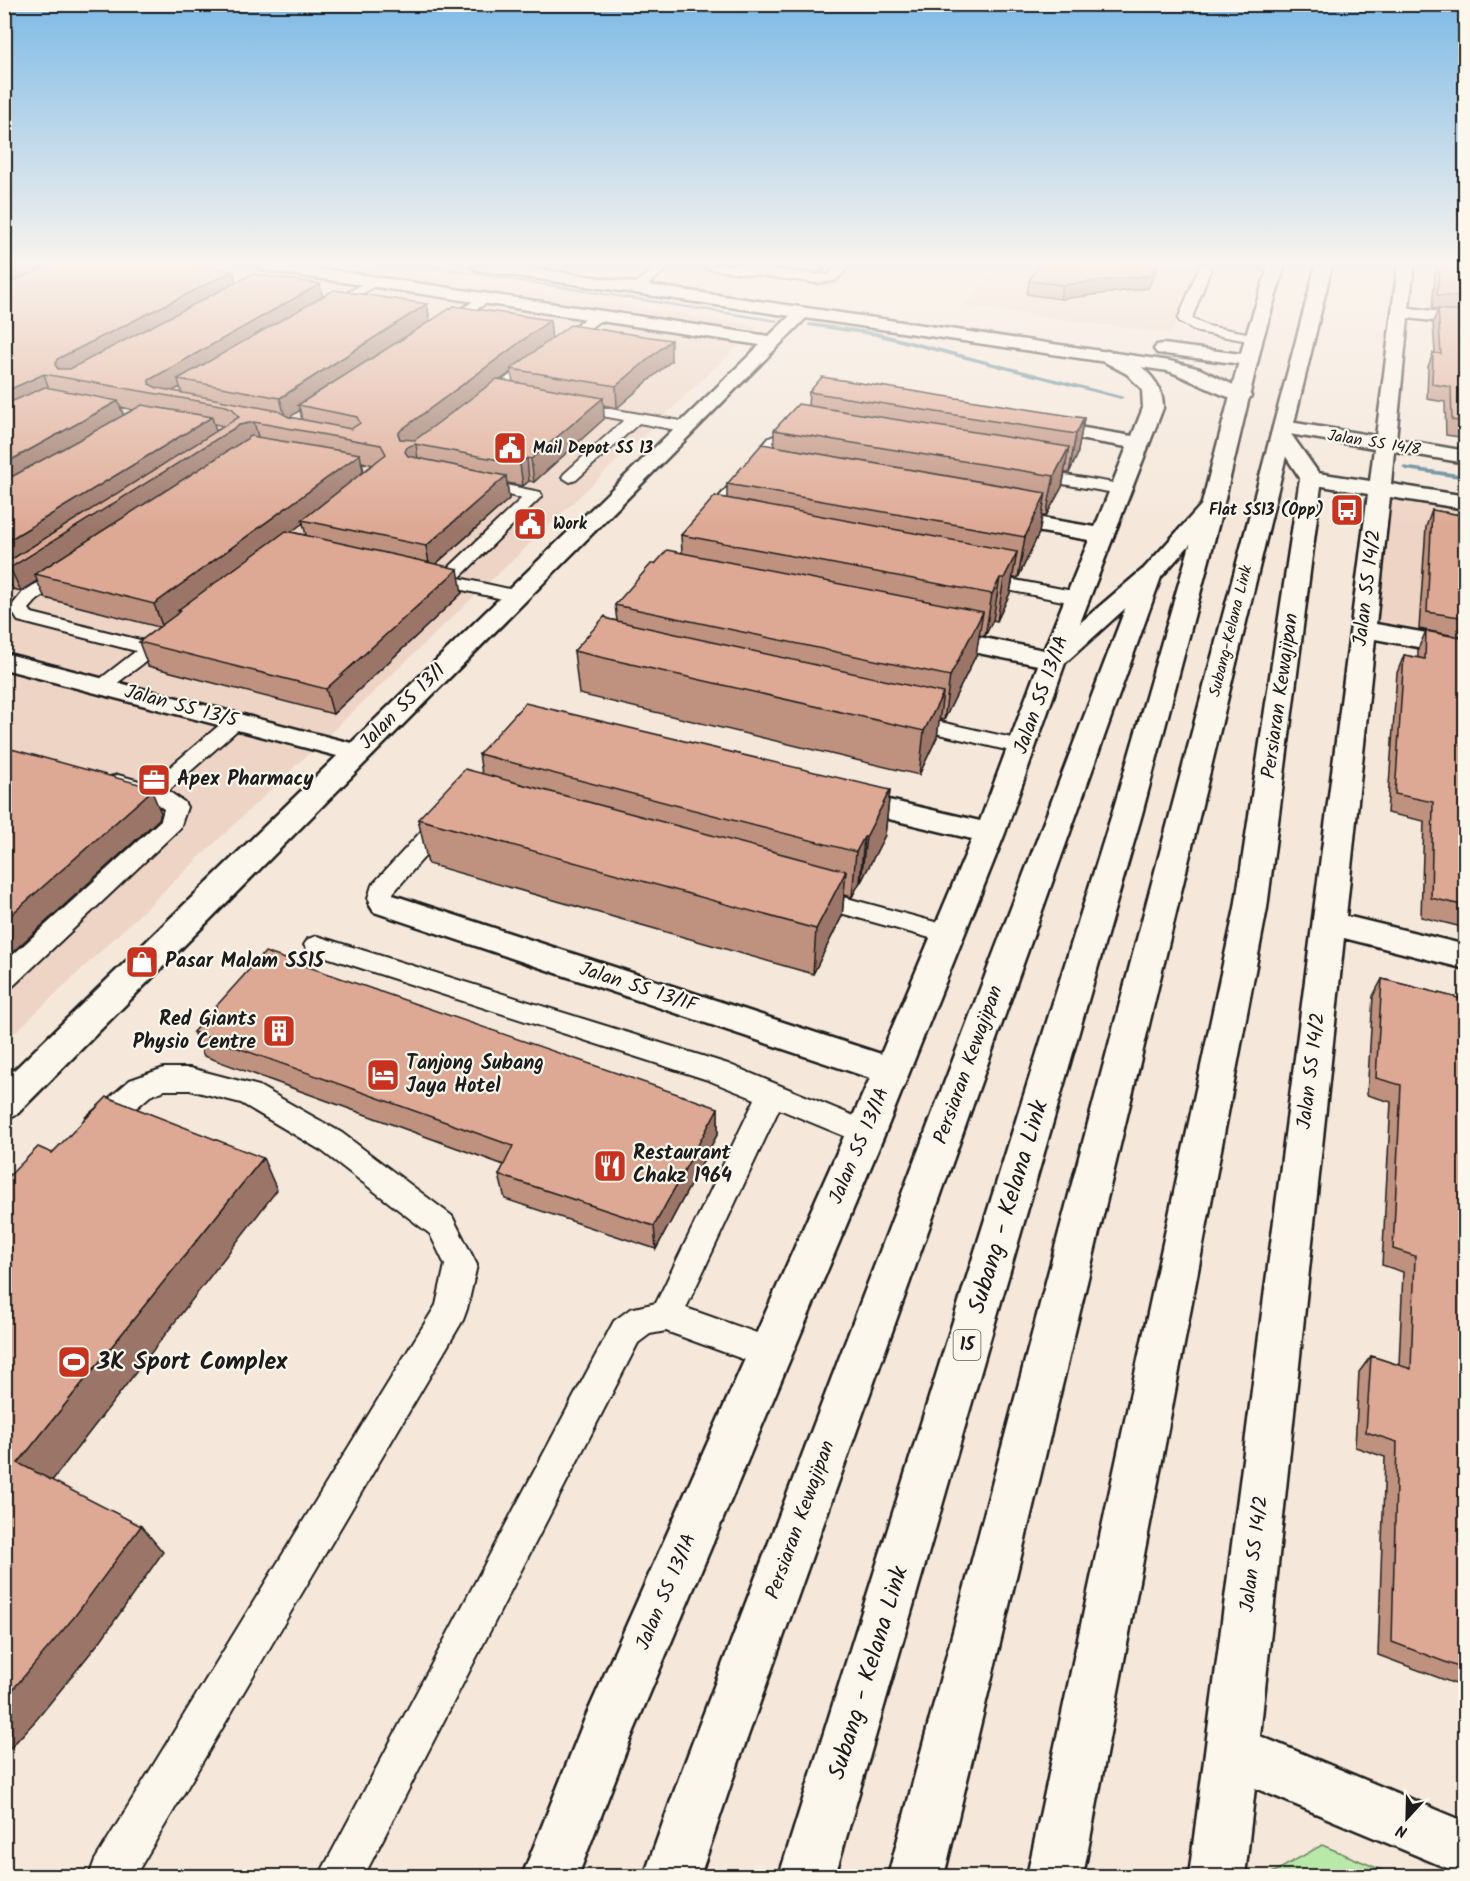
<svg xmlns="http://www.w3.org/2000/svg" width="1470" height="1881" font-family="Kalam,sans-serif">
  <rect width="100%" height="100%" fill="#f5e7da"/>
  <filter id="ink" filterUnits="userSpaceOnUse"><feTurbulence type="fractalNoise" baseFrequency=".0167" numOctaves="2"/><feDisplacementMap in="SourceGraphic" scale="12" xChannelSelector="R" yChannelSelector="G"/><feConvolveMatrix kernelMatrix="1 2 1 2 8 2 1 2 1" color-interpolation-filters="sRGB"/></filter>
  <g filter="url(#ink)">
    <path fill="#eed4c5" d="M 5,265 L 358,265 L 759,326 L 5,1042 Z
      M 663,265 L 876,265 L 853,291 Z
      M 995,265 L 1196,265 L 1199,266 L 1171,334 L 964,306 Z
      M 1391,495 L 1465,507 L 1465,642 L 1377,625 Z"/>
    <path fill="#b8e9a8" stroke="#6a8262" stroke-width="1.5" d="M 1322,1845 L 1396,1876 L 1267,1876 Z"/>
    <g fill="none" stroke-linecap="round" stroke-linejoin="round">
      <path fill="#598193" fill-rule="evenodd" d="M 412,265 L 428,265 L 779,320 L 776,322 Z
        M 810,323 L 876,332 L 1124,397 L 1121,399 L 876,336 L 808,326 L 808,324 Z
        M 1403,466 L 1466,475 L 1466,479 L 1406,470 L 1402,468 Z"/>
      <g stroke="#1c1c1c" stroke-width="4">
        <path id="lane" d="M 657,265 L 671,265 L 641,291 L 633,291 L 631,288 L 633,285 Z
          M 702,265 L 739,265 L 818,275 L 828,275 L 838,265 L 851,265 L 835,281 L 818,283 L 708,269 Z
          M 1200,265 L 1212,265 L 1192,318 L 1207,326 L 1259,335 L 1261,338 L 1259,341 L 1254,342 L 1198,332 L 1180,322 L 1178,319 Z
          M 1256,265 L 1282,265 L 1283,267 L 1277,271 L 1258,268 Z
          M 373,278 L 377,279 L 379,282 L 377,285 L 329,313 L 324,314 L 317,310 Z
          M 483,295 L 488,296 L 489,299 L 488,302 L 445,330 L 440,331 L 433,327 Z
          M 597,312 L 602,313 L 604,316 L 602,319 L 487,406 L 477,406 L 475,403 L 477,400 L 592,313 Z
          M 569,402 L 687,422 L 695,427 L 687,432 L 639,423 L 576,480 L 570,482 L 562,477 L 564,474 L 624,420 L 564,409 L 562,406 L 564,403 Z
          M 790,429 L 812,434 L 814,437 L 806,442 L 792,439 L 781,444 L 710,530 L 698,530 L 695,526 L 698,522 L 769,438 Z
          M 1029,469 L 1120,484 L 1128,489 L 1120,494 L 1023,477 L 1021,474 L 1023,471 Z
          M 476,479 L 540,492 L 542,496 L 459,578 L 523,592 L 525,596 L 523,600 L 516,602 L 427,582 L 424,578 L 427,574 L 442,574 L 522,498 L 470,487 L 468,484 L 470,481 Z
          M 71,564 L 77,565 L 80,569 L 77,573 L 37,600 L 29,609 L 32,613 L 148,642 C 158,635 165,628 178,631 L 181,635 L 108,690 L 94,690 L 91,686 L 136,651 L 18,621 L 10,608 L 23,592 L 65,565 Z
          M 978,573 L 1078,592 L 1085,594 L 1087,598 L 1085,602 L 1078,604 L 972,583 L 969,579 L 972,575 Z
          M 904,714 L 1031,742 L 1034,747 L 1031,752 L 1023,754 L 897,724 L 893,720 L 897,716 Z
          M 236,715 L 243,717 L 247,721 L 243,725 L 168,791 L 184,802 L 187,807 L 180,828 L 13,986 L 4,988 L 4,963 L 161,820 L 164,809 L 146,797 L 110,787 L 107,782 L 110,777 L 118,775 L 150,784 L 229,717 Z
          M 447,810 L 455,812 L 459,817 L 393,893 L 397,904 L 394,910 C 380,914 375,910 368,898 L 372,885 L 439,812 Z
          M 810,888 L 957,928 L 961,934 L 957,940 L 948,943 L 801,902 L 798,896 L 801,890 Z
          M 317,936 L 728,1064 L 876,1125 L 881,1133 L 876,1141 L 866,1145 L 779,1109 L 686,1308 L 782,1342 L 787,1353 L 782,1364 L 770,1369 L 666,1331 L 650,1334 L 638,1343 L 364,1876 L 319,1876 L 614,1321 L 630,1309 L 656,1303 L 755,1099 L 708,1080 L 308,951 L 304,945 L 308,939 Z
          M 164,1068 L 190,1068 L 259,1086 L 342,1133 L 452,1216 L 477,1265 L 467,1309 L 463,1320 L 135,1876 L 89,1876 L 95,1860 L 436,1305 L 445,1265 L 430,1234 L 322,1151 L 241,1103 L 190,1090 L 165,1090 L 150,1096 L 106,1134 L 96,1138 L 86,1134 L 81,1126 L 86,1118 L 130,1080 Z"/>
      </g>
      <g stroke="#1c1c1c" stroke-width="5">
        <path id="street" d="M 255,265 L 296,265 L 769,336 L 797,309 L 809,309 L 811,313 L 17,1114 L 4,1119 L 4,1080 L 337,756 L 4,669 L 4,653 L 351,743 L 760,345 L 263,270 Z
          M 1398,265 L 1414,265 L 1409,308 L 1466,315 L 1466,325 L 1408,318 L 1396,439 L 1466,451 L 1466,463 L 1394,451 L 1391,484 L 1466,496 L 1466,509 L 1390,497 L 1376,624 L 1466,640 L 1466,656 L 1375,639 L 1346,916 L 1466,945 L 1466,969 L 1344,938 L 1260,1736 L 1466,1822 L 1466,1876 L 1255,1788 L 1245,1876 L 1189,1876 L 1368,494 L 1311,484 L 1304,482 L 1300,478 L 1304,474 L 1311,472 L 1370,481 L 1374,448 L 1283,433 L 1276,431 L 1273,427 L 1276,423 L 1283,421 L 1376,436 Z
          M 1107,351 C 1134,357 1164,378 1163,408 L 1080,623 L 1142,570 L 1150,568 L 1158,570 L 1162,575 L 1065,663 L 1005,833 L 885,1133 L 631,1738 L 578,1876 L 522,1876 L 586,1716 L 870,1078 L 374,912 L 369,904 L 374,896 L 385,893 L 396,896 L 881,1054 L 972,839 L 835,806 L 830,799 L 835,792 L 845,790 L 980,821 L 1038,665 L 934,644 L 925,641 L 921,636 L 925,631 L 934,628 L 1044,650 L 1089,540 L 995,524 L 987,522 L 984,517 L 987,512 L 995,510 L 1095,527 L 1127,447 L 1036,432 L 1029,430 L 1026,426 L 1029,422 L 1036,420 L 1132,436 L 1143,408 L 1142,389 L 1127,374 L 1101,360 L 1098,356 L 1101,352 Z"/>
      </g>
      <g stroke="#1c1c1c" stroke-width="5">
        <path id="secondary" d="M 469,265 L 511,265 L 1170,361 L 1200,369 L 1248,392 L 1251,396 L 1248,400 C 1233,404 1187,377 1168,371 L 477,270 Z
          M 1163,344 L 1249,355 L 1255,356 L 1258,360 L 1255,364 L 1249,365 L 1157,353 L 1154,349 L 1157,345 Z
          M 1281,428 L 1288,430 L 1322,478 L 1267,908 L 1083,1876 L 1027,1876 L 1235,908 L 1300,478 L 1271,434 L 1274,430 Z
          M 1212,500 L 1220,502 L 1223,507 L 1161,577 L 733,1778 L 700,1876 L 644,1876 L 679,1778 L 1138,575 L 1204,502 Z"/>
      </g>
      <g stroke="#1c1c1c" stroke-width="5">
        <path id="primary" d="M 1269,265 L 1285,265 L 1263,338 L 1223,507 L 1142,814 L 835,1876 L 779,1876 L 1112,814 L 1201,507 L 1245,338 Z
          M 1316,265 L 1332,265 L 944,1876 L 888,1876 Z"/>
      </g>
      <use href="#lane" fill="#fbf7ec" fill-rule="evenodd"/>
      <use href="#street" fill="#fbf7ec" fill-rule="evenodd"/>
      <use href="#secondary" fill="#fbf7ec" fill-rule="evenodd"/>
      <use href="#primary" fill="#fbf7ec" fill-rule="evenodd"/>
    </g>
    <path fill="#bf917f" stroke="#1c1c1c" stroke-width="1.5" fill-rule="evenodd" d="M 4,265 L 236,283 L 322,297 L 427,304 L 430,321 L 552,338 L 671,361 L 617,408 L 603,405 L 604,419 L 534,482 L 529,481 L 523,486 L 507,483 L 509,499 L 436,564 L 462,593 L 333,714 L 148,666 L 139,642 L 159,627 L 45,598 L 37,581 L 21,591 L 13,589 L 5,572 L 4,573 ZM 511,372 L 513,382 L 500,380 ZM 180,387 L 182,393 L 173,391 ZM 121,407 L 133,410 L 123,415 ZM 300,410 L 302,420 L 289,417 ZM 214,424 L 224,426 L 216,431 ZM 362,462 L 373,465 L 364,472 ZM 303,523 L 306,535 L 291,532 L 291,531 Z
      M 759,265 L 831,265 L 828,266 L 822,273 Z
      M 1037,265 L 1159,265 L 1148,288 L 1060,299 L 1027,294 L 1029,281 L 1039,265 Z
      M 1436,265 L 1466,265 L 1466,438 L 1446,435 L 1445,402 L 1427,399 L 1428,367 L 1433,353 L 1435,353 L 1433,323 L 1438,309 L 1432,309 Z
      M 809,392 L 1084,418 L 1077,456 L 1069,473 L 1065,473 L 1062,487 L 1046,516 L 1042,516 L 1039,533 L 1018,578 L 1013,578 L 1010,593 L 997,621 L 993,620 L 985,636 L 979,635 L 976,655 L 944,720 L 939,719 L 937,737 L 919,775 L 579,694 L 574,651 L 608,619 L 617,621 L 615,605 L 655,564 L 682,553 L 681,535 L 727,499 L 727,484 L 774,446 L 774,430 L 808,406 Z
      M 1432,510 L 1466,516 L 1466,638 L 1419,629 L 1426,527 Z
      M 1426,631 L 1466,639 L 1466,928 L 1421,917 L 1424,821 L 1387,813 L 1397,673 L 1404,655 L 1418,658 L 1418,649 Z
      M 479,754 L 890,790 L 885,835 L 861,882 L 860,882 L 852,897 L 844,895 L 842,916 L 813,974 L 428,864 L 418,819 L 482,774 Z
      M 1382,979 L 1466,1000 L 1466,1688 L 1378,1655 L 1385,1457 L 1355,1447 L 1359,1372 L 1371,1356 L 1399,1365 L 1403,1272 L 1382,1265 L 1391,1102 L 1367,1095 L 1373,996 Z
      M 193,1032 L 718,1108 L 718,1133 L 656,1249 L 505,1199 L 499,1175 L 504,1165 L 204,1056 Z"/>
    <path fill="#9b7668" stroke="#1c1c1c" stroke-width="1.5" d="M 22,265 L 73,265 L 4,294 L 4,272 Z
      M 822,265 L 831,265 L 828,266 L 822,273 Z
      M 1155,265 L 1159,265 L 1148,288 L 1060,299 L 1063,285 Z
      M 233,271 L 238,290 L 68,378 L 55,365 L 57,359 Z
      M 320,284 L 324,304 L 178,379 L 180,387 L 166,395 L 149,384 L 149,380 Z
      M 427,304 L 430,324 L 298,405 L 300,410 L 286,420 L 280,398 Z
      M 550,320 L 552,340 L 511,369 L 511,372 L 416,444 L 419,466 L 411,469 L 398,434 L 401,430 Z
      M 671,340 L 671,361 L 617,408 L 616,386 Z
      M 44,374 L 51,395 L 4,417 L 4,392 Z
      M 603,398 L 604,419 L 534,482 L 531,459 Z
      M 118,401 L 126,422 L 4,492 L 4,464 Z
      M 212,417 L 218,438 L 239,425 L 254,422 L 260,444 L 35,574 L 37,581 L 21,591 L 10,568 L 4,566 L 4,543 Z
      M 1084,418 L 1077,456 L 1069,473 L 1076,434 Z
      M 1069,447 L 1062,487 L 1046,516 L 1054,476 Z
      M 360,454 L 364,476 L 302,520 L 303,523 L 182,614 L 181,611 L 178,610 L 180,615 L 163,628 L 154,604 Z
      M 527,458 L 529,481 L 523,486 L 520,464 Z
      M 506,476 L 509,499 L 430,569 L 426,546 Z
      M 1046,493 L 1039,533 L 1018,578 L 1025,537 Z
      M 1017,552 L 1010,593 L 997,621 L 1004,578 Z
      M 458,569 L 462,593 L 333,714 L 326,689 Z
      M 1000,578 L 993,620 L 985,636 L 992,594 Z
      M 983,612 L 976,655 L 944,720 L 950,676 Z
      M 943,693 L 937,737 L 919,775 L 924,731 Z
      M 150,787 L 161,813 L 159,819 L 4,960 L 4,921 Z
      M 890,790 L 885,835 L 861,882 L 866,837 Z
      M 864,837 L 860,882 L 852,897 L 856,852 Z
      M 846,871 L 842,916 L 813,974 L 816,929 Z
      M 718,1108 L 718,1133 L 656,1249 L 654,1226 Z
      M 263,1158 L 277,1190 L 44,1491 L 18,1463 Z
      M 141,1526 L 163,1552 L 101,1640 L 37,1719 L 4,1755 L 4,1700 Z"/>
    <path fill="#dea994" stroke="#1c1c1c" stroke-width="1.5" d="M 4,265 L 22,265 L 4,272 Z
      M 50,265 L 194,265 L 233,271 L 57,359 L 55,365 L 58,369 L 70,369 L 252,274 L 320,284 L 149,380 L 149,384 L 157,388 L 278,411 L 289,417 L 351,429 L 360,423 L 357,417 L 298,405 L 454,306 L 550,320 L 401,430 L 398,434 L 400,439 L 415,440 L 497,379 L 603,398 L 531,459 L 527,458 L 520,464 L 415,444 L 407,447 L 405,452 L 408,456 L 506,476 L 426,546 L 302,520 L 386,454 L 381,445 L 254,422 L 239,425 L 10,568 L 4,566 L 4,564 L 239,417 L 233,409 L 226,406 L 44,374 L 4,392 L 4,285 Z
      M 1039,265 L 1155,265 L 1151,275 L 1063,285 L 1029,281 Z
      M 1440,265 L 1466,265 L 1466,298 L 1437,295 Z
      M 334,290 L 427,304 L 280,398 L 178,379 Z
      M 1438,309 L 1466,313 L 1466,422 L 1452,420 L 1451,387 L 1432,384 L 1433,353 L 1441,354 Z
      M 570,325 L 671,340 L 616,386 L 511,369 Z
      M 822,377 L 1084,418 L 1076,434 L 809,392 Z
      M 45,387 L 118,401 L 4,464 L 4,405 Z
      M 798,404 L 1069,447 L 1054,476 L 774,430 Z
      M 142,405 L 212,417 L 4,543 L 4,481 Z
      M 251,436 L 360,454 L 154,604 L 35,574 Z
      M 762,444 L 1046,493 L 1025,537 L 727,484 Z
      M 715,496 L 1017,552 L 1004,578 L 1000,578 L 992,594 L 681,535 Z
      M 1432,510 L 1466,516 L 1466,618 L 1427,612 Z
      M 286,531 L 458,569 L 326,689 L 139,642 L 181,611 L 178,610 Z
      M 667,550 L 983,612 L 950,676 L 615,605 L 651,564 L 655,564 Z
      M 605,616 L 608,619 L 943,693 L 924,731 L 574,651 Z
      M 1426,631 L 1466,639 L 1466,906 L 1431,898 L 1433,802 L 1395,794 L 1404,655 L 1425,659 Z
      M 525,703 L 890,790 L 866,837 L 864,837 L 856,852 L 479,754 Z
      M 4,747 L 150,787 L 149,793 L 4,921 Z
      M 465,769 L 846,871 L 816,929 L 418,819 Z
      M 265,952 L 718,1108 L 654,1226 L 499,1175 L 513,1146 L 193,1032 Z
      M 1382,979 L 1466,1000 L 1466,1670 L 1392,1642 L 1397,1442 L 1366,1432 L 1371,1356 L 1411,1369 L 1415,1256 L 1393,1249 L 1401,1085 L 1376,1078 Z
      M 107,1097 L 263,1158 L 18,1463 L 141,1526 L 75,1616 L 4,1700 L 4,1181 L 38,1147 L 52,1153 Z"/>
  </g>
  <linearGradient id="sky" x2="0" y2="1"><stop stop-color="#7fbae6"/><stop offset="0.5" stop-color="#faf4ee"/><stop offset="1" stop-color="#faf4ee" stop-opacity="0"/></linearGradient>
  <rect width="1470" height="529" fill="url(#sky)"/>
  <defs>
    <g id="civic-square" transform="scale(1.725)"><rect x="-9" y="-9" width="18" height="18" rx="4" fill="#c8321e" stroke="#fbf7ec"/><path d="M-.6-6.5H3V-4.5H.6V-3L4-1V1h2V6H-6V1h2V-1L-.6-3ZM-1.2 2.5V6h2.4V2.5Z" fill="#fff"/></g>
    <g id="bus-square" transform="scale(1.725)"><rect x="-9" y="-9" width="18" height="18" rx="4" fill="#c8321e" stroke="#fbf7ec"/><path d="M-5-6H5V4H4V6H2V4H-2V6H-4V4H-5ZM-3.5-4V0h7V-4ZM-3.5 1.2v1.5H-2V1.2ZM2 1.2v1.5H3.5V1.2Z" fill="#fff"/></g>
    <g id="office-square" transform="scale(1.725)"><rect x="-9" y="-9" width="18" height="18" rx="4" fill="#c8321e" stroke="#fbf7ec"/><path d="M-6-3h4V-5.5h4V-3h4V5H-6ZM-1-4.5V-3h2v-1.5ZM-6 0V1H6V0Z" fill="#fff"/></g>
    <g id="shop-square" transform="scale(1.725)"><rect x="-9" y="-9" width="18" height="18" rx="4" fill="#c8321e" stroke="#fbf7ec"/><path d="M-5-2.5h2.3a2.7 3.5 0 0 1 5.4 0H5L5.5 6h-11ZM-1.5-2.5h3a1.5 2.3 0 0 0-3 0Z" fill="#fff"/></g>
    <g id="building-square" transform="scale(1.725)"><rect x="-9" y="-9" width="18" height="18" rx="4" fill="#c8321e" stroke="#fbf7ec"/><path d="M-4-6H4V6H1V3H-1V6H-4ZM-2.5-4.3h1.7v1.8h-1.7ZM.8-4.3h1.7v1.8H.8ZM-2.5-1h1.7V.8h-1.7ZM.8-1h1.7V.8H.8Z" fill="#fff"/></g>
    <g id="hotel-square" transform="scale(1.725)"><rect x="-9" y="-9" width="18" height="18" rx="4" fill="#c8321e" stroke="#fbf7ec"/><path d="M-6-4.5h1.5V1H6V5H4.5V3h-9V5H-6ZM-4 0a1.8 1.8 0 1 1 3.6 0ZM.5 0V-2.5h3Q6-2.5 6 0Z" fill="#fff"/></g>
    <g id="restaurant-square" transform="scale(1.725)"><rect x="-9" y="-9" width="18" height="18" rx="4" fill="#c8321e" stroke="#fbf7ec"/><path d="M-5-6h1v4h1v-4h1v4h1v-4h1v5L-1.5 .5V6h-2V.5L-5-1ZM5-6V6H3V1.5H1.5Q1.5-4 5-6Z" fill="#fff"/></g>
    <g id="stadium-square" transform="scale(1.725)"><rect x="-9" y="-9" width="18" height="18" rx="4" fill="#c8321e" stroke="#fbf7ec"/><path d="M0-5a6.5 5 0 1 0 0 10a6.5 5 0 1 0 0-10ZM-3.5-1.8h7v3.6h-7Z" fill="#fff"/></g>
  </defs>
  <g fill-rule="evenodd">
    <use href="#civic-square" x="510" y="448"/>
    <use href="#bus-square" x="1347" y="510"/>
    <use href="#civic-square" x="530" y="524"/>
    <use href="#office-square" x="154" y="780"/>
    <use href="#shop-square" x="142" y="962"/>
    <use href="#building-square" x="279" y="1031"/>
    <use href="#hotel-square" x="383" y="1075"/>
    <use href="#restaurant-square" x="610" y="1166"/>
    <use href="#stadium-square" x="74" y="1362"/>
  </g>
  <g text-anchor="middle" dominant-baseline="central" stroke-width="4.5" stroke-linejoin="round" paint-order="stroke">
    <g font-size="16" fill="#1c1c1c" stroke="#fbf7ec">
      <text transform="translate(1374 443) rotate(9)">Jalan SS 14/8</text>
      <text transform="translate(1231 631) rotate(-76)">Subang-Kelana Link</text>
    </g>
    <g font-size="16" font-weight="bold" fill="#1c1c1c" stroke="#fbf7ec" text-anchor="start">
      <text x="533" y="448">Mail Depot SS 13</text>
      <text x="1324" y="510" text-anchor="end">Flat SS13 (Opp)</text>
      <text x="553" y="524">Work</text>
    </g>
    <rect fill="#fbf7ec" stroke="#5f5e5a" stroke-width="1.5" x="953.5" y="1330" width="27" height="30" rx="4.5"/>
    <g font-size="18" font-weight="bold" fill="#1c1c1c">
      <text x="967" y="1345">15</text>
    </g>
    <g font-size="20" fill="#1c1c1c" stroke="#fbf7ec">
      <text transform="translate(1368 588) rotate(-83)">Jalan SS 14/2</text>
      <text transform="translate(1042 695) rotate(-70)">Jalan SS 13/1A</text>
      <text transform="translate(1281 696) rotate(-82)">Persiaran Kewajipan</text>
      <text transform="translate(181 707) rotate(15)">Jalan SS 13/5</text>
      <text transform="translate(403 707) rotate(-45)">Jalan SS 13/1</text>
      <text transform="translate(638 988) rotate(18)">Jalan SS 13/1F</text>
      <text transform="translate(969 1065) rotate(-70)">Persiaran Kewajipan</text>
      <text transform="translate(1312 1071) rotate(-83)">Jalan SS 14/2</text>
      <text transform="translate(860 1146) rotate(-67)">Jalan SS 13/1A</text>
      <text transform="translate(801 1520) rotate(-70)">Persiaran Kewajipan</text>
      <text transform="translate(1255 1554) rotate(-83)">Jalan SS 14/2</text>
      <text transform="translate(667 1592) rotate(-67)">Jalan SS 13/1A</text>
    </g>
    <g font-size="20" font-weight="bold" fill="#1c1c1c" stroke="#fbf7ec" text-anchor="start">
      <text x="177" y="780">Apex Pharmacy</text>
      <text x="165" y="962">Pasar Malam SS15</text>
      <text x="256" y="1020" text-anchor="end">Red Giants<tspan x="256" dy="23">Physio Centre</tspan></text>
      <text x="406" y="1064">Tanjong Subang<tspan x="406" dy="23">Jaya Hotel</tspan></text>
      <text x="633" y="1154">Restaurant<tspan x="633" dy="23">Chakz 1964</tspan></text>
    </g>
    <g font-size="24" fill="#1c1c1c" stroke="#fbf7ec">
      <text transform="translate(1009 1207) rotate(-73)">Subang - Kelana Link</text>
      <text transform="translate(869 1673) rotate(-73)">Subang - Kelana Link</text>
    </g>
    <g font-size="24" font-weight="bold" fill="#1c1c1c" stroke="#fbf7ec" text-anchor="start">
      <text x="97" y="1362">3K Sport Complex</text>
    </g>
  </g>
  <rect width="1470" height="1881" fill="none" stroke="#fbf7ec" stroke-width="24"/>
  <rect x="12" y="12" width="1446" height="1857" fill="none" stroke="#1c1c1c" stroke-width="2" filter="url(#ink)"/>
  <g transform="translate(1407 1818) rotate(202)" stroke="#fbf7ec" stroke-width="4.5" paint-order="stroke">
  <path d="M0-4.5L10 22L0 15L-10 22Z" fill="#1c1c1c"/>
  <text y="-9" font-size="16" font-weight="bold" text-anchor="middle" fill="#1c1c1c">N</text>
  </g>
</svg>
